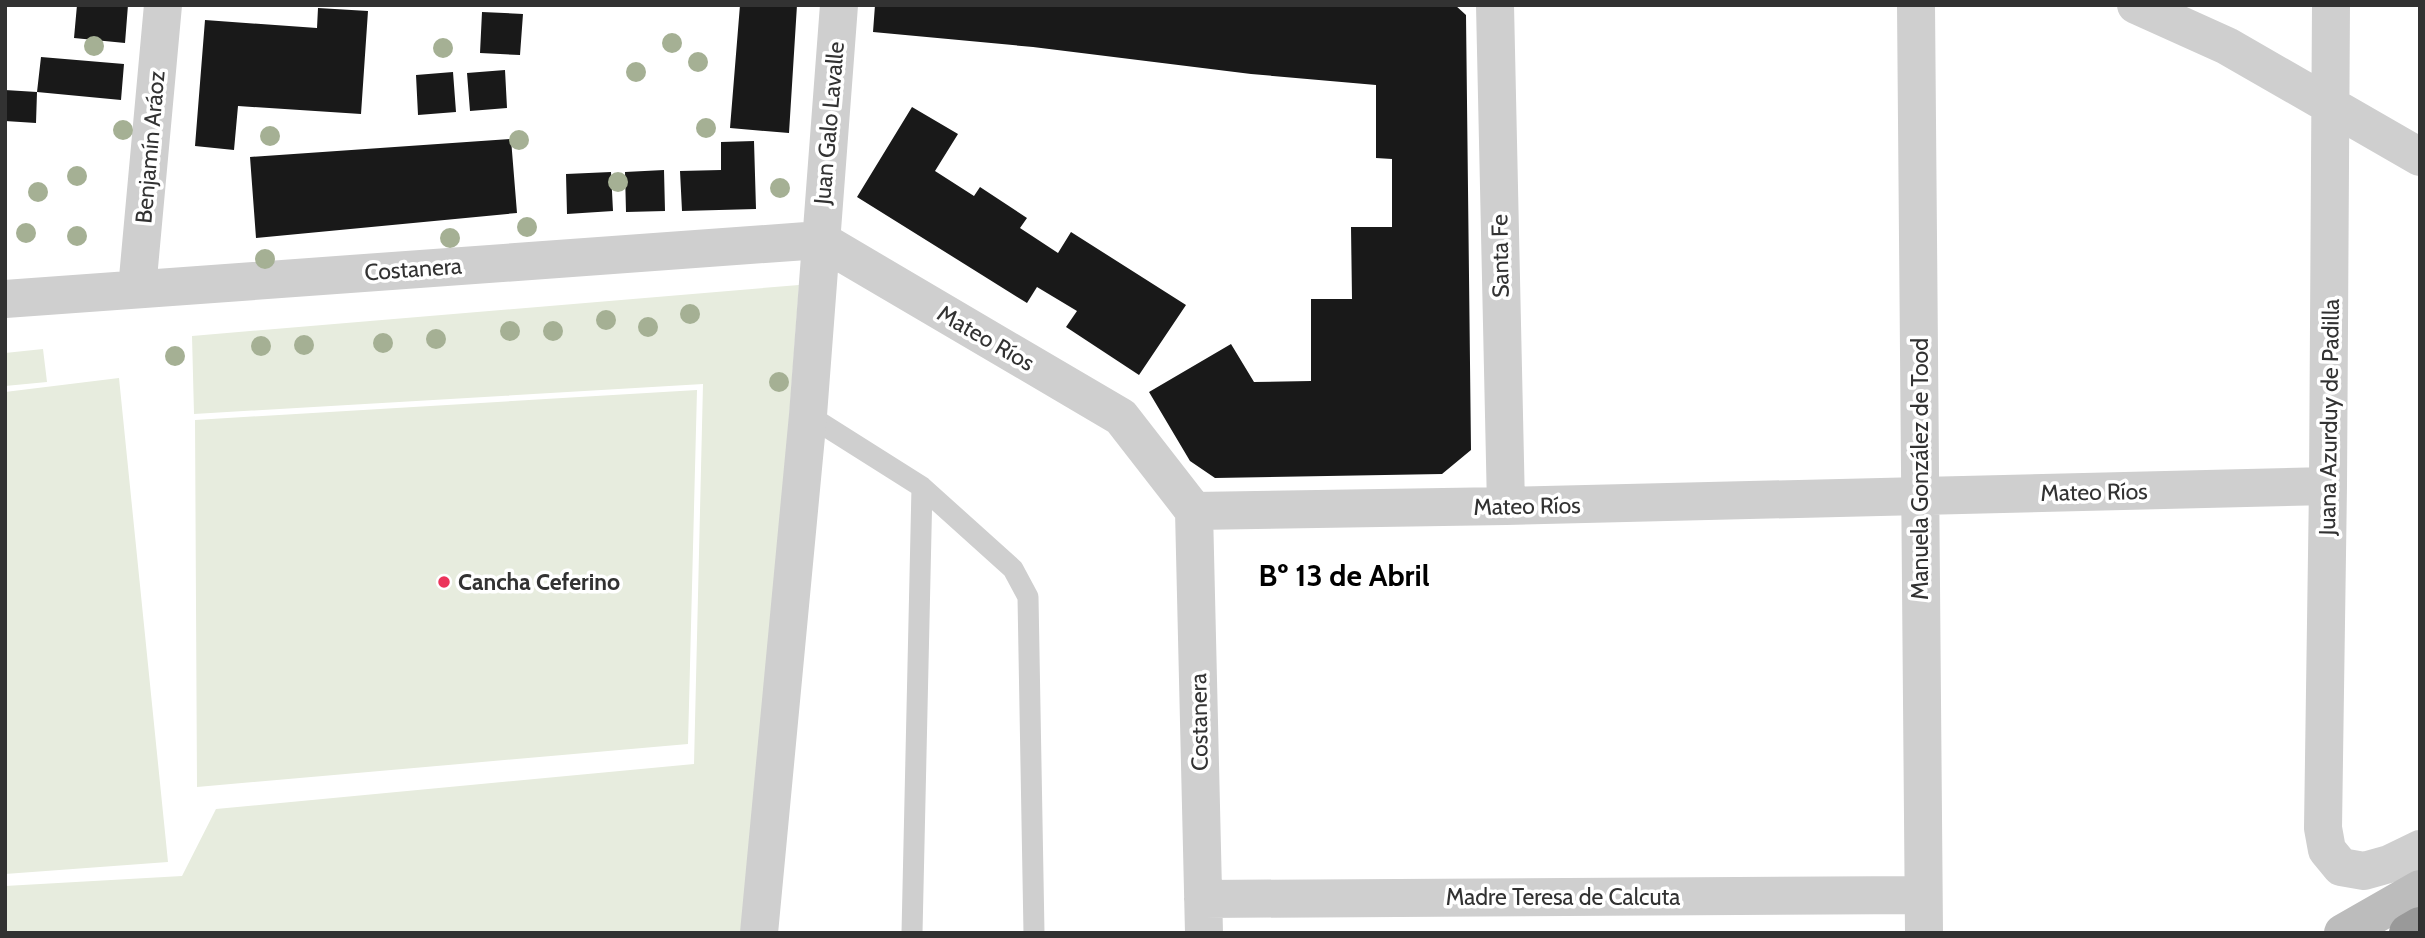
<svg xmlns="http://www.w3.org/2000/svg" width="2425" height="938" font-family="Cabin,sans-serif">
  <rect width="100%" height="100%" fill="#fff"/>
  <path fill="#e7ecde" d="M 799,285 L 751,933 L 5,933 L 5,886 L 182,876 L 216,809 L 694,764 L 703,384 L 194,414 L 192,336 Z
    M 43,349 L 47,382 L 5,386 L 5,353 Z
    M 119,378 L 168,862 L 5,874 L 5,392 Z
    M 697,390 L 688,744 L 197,787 L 195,420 Z"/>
  <path fill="#191919" d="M 77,5 L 128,5 L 125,43 L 74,38 Z
    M 740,5 L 797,5 L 789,133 L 730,128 Z
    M 875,5 L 1455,5 L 1466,15 L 1471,450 L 1442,474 L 1215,478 L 1190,461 L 1149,392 L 1231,344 L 1254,382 L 1311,381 L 1311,299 L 1352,299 L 1351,227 L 1392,227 L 1392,159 L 1376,158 L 1376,85 L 1251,74 L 1033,47 L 873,32 Z
    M 318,8 L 368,11 L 361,114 L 238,106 L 234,150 L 195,146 L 205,20 L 317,28 Z
    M 482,12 L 523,14 L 520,55 L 480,53 Z
    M 41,57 L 124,64 L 121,100 L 37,92 Z
    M 505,70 L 507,108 L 470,111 L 467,73 Z
    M 453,72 L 456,112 L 418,115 L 416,75 Z
    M 5,90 L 37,92 L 36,123 L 5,121 Z
    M 912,107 L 958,134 L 935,171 L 974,196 L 980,187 L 1027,218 L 1020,228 L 1058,253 L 1071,232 L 1186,305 L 1139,375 L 1066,327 L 1077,311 L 1037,287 L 1027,303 L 857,197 Z
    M 511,139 L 517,213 L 256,238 L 250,157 Z
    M 754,141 L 756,209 L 682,211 L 680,171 L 721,170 L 721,142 Z
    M 664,170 L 665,211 L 626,212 L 625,172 Z
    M 611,172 L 613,211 L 567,214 L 566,174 Z"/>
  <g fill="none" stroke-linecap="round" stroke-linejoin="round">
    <path stroke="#cfcfcf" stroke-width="21" d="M 808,415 L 922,487 L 1013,569 L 1028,597 L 1034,933
      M 912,933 L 922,487"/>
    <path stroke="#cfcfcf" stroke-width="38" d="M 1495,5 L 1506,506
      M 1916,5 L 1924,933
      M 2136,5 L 2227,46 L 2420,157
      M 2331,5 L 2328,486 L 2323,828 L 2327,850 L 2341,867 L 2364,871 L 2389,864 L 2420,849
      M 820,240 L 1121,417 L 1194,511
      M 137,289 L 163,5
      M 5,299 L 820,240
      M 1194,511 L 1506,506 L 2328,486
      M 1194,511 L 1204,933
      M 1203,899 L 1923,895
      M 759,933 L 808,415 L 839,5"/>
    <path stroke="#bcbcbc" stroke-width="38" d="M 2343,933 L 2420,889"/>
    <path stroke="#999" stroke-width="38" d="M 2408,933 L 2420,926"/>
  </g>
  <g fill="#a5b094">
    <circle cx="672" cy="43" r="10"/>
    <circle cx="94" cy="46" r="10"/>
    <circle cx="443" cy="48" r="10"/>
    <circle cx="698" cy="62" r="10"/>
    <circle cx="636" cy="72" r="10"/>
    <circle cx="706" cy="128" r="10"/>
    <circle cx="123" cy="130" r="10"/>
    <circle cx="270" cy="136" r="10"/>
    <circle cx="519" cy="140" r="10"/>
    <circle cx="77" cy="176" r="10"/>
    <circle cx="618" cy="182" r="10"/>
    <circle cx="780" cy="188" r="10"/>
    <circle cx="38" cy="192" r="10"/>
    <circle cx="527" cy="227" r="10"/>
    <circle cx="26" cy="233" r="10"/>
    <circle cx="77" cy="236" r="10"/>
    <circle cx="450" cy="238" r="10"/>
    <circle cx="265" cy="259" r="10"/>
    <circle cx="690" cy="314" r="10"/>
    <circle cx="606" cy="320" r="10"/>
    <circle cx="648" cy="327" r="10"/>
    <circle cx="510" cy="331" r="10"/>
    <circle cx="553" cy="331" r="10"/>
    <circle cx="436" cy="339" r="10"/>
    <circle cx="383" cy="343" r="10"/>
    <circle cx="304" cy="345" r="10"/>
    <circle cx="261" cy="346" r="10"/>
    <circle cx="175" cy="356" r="10"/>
    <circle cx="779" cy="382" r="10"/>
  </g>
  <circle fill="#eb335a" stroke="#fff" stroke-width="2.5" cx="444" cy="582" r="7"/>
  <g text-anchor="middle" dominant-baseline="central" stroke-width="7" stroke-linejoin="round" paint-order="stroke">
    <g font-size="23" fill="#323232" stroke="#fff">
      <text transform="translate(829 123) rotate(-85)">Juan Galo Lavalle</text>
      <text transform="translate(150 147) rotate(-85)">Benjamín Aráoz</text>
      <text transform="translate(1500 256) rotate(-91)">Santa Fe</text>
      <text transform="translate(413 269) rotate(-4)">Costanera</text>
      <text transform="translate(986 338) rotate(30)">Mateo Ríos</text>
      <text transform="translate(2329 417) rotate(-89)">Juana Azurduy de Padilla</text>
      <text transform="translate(1920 469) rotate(-90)">Manuela González de Tood</text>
      <text transform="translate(2094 492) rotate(-1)">Mateo Ríos</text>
      <text transform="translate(1527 506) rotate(-1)">Mateo Ríos</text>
      <text transform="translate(1199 722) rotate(-91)">Costanera</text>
      <text x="1563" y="897">Madre Teresa de Calcuta</text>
    </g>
    <g font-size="23" font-weight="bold" fill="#323232" stroke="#fff" text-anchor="start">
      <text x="458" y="582">Cancha Ceferino</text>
    </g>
    <g font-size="30" font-weight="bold" fill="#000" stroke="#fff">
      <text x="1344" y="575">Bº 13 de Abril</text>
    </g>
  </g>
  <rect width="2425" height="938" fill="none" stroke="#323232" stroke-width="14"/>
</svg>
